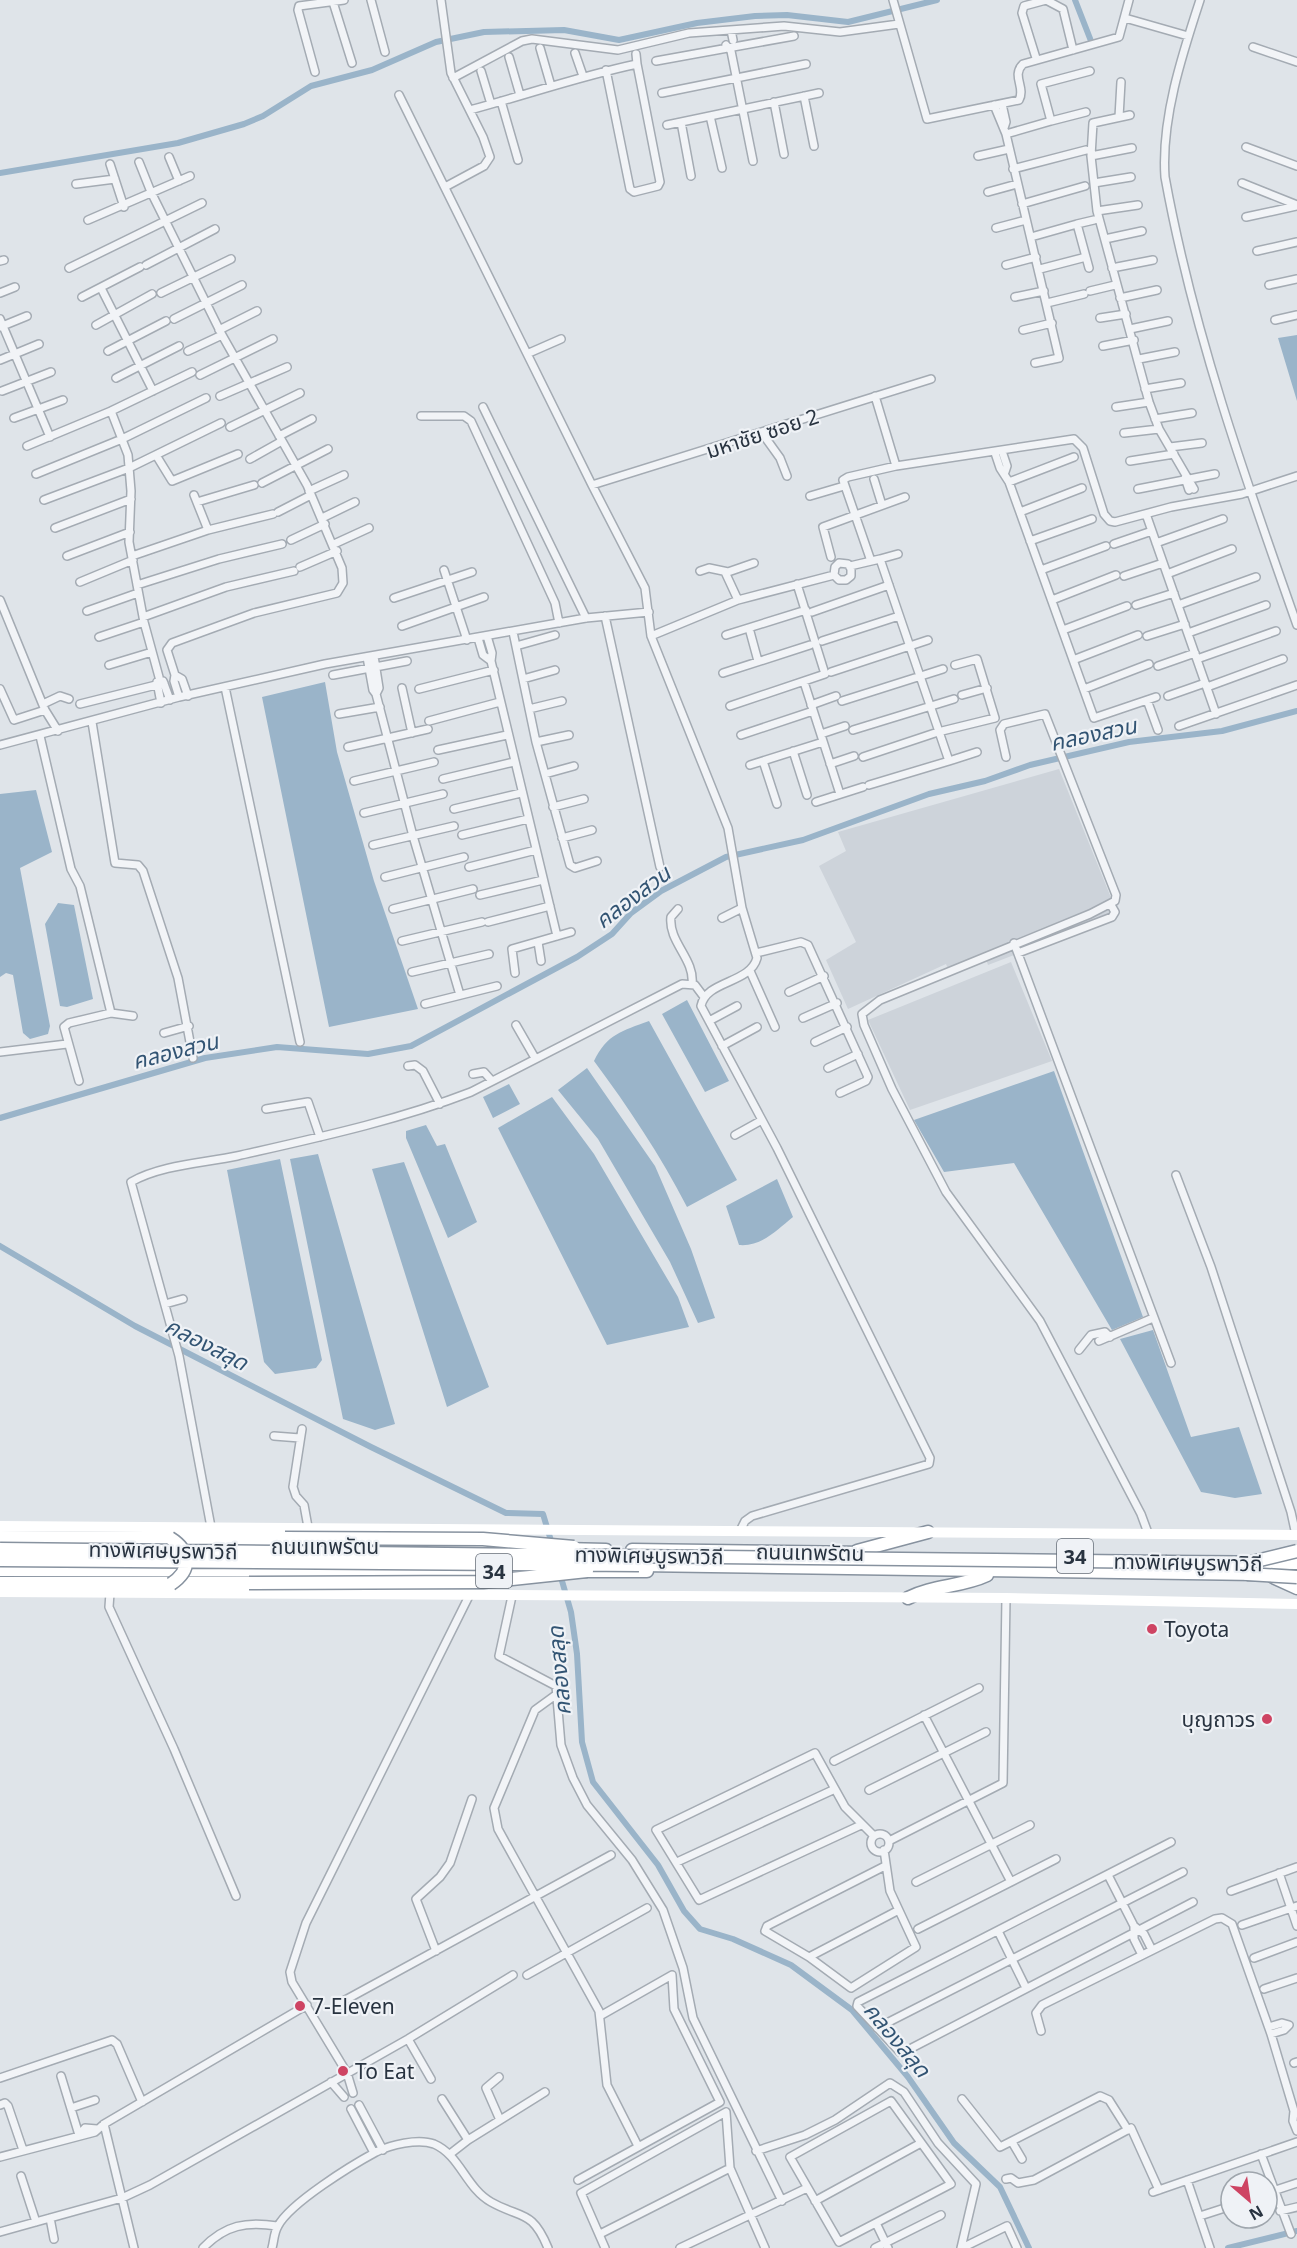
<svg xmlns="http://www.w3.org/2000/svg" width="1297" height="2248" font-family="'Noto Sans','Noto Sans Thai',sans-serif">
  <rect width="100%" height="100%" fill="#dfe4e9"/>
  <path fill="#cdd3da" d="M 1059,769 L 1118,915 L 988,965 L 986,959 L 950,974 L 946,964 L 848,1009 L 826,960 L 856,942 L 819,866 L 846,851 L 838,832 Z
    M 1011,962 L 1052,1061 L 910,1110 L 868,1020 Z"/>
  <path fill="#9ab4c9" d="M 1297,335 L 1297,401 L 1278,338 Z
    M 325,682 L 337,752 L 374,881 L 418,1009 L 329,1027 L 262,697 Z
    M 36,790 L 52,852 L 20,868 L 50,1026 L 48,1034 L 30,1039 L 23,1033 L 13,975 L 6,973 L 0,977 L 0,794 Z
    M 58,903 L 74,905 L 93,999 L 67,1007 L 60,1006 L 45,924 Z
    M 687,1000 L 729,1081 L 705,1092 L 662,1014 Z
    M 649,1021 L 737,1180 L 687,1207 C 660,1155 629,1108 594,1061 C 607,1034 622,1031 649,1021 Z
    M 587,1068 L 655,1166 L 691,1249 L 715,1318 L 698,1323 L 670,1262 L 598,1139 L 558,1090 Z
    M 1054,1071 L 1143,1317 L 1112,1330 L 1014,1163 L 944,1172 L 914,1120 Z
    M 509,1084 L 520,1104 L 493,1118 L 483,1097 Z
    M 552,1097 L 594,1154 L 678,1297 L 689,1327 L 607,1345 L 498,1128 Z
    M 426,1125 L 437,1146 L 445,1144 L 477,1222 L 448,1238 L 406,1138 L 406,1131 Z
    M 318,1154 L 395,1424 L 375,1430 L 343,1419 L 290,1159 Z
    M 280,1159 L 322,1360 L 316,1368 L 275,1374 L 264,1362 L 227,1170 Z
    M 404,1162 L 489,1387 L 447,1407 L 372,1169 Z
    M 777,1179 L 793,1217 C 777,1230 761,1247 739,1245 L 726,1206 Z
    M 1153,1330 L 1191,1437 L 1239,1427 L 1262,1494 L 1235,1498 L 1201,1492 L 1120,1339 Z"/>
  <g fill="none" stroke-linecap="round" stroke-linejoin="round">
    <path stroke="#9ab4c9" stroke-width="6" d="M 1075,0 L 1091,41
      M 0,173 L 178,143 L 244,124 L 263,116 L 311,86 L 372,70 L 436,42 L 484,32 L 564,30 L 619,40 L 697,23 L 755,16 L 787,15 L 848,22 L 937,0
      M 0,1118 L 205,1058 L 277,1047 L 368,1054 L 411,1046 L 577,957 L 612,934 L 631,913 L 661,891 L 726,857 L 803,840 L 929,794 L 985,781 L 1030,765 L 1129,742 L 1222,731 L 1297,711
      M 0,1246 L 135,1326 L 371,1447 L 506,1513 L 543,1514 L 552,1544
      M 560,1574 L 571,1612 L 577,1654 L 582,1742 L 593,1782 L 658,1865 L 684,1911 L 700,1929 L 733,1939 L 791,1965 L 852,2010 L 908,2077 L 954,2143 L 1000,2187 L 1029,2248
      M 1228,2248 L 1297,2231"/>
    <g stroke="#a4abb3" stroke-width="10">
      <path id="minor" d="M 371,0 L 385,52
        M 441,0 L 451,73 L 483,137 L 490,157 L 484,166 L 445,187
        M 893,0 L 927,119 L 1019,100 C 1026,87 1011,76 1023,64 L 1119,37 L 1129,0
        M 1200,0 C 1182,55 1161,119 1165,177 C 1193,331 1245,478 1297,625
        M 333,2 L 352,63
        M 1125,18 L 1188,36
        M 731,30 L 733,40
        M 726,45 L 731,51 L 753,161
        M 1253,47 L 1297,62
        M 540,48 L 551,86
        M 575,53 L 583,76
        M 636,54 L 637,64
        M 509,57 L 520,95
        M 1036,58 L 1022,13 L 1024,6 L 1046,0 L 1063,9 L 1073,50
        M 656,61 L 794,36
        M 481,71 L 491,104
        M 315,72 L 298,10 L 299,6 L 344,0
        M 453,78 L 522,41 L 532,39 L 618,50 L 689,33 L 784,26 L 840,32 L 899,24
        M 662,93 L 806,64
        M 399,95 L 592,485 L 645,588 L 651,636 L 728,828 L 742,908 L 757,958 C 750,984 706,980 701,1006 L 777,1148 L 930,1458 L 929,1464 L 752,1516 L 745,1521 L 740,1531
        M 804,96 L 814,146
        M 501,101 L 518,160
        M 774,102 L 784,154
        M 1002,104 L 1006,122 L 1004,128
        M 994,105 L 1006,134
        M 470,110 C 526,95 580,76 637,64 L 660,182 L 658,186 L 634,192 L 630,189 L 606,70
        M 1130,115 L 1093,123 L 1091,156 L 1097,211 L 1149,402 L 1159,429 L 1194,489
        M 710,116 L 722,168
        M 1119,117 L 1121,82
        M 1051,121 L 1086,112
        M 681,122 L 691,176
        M 667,125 L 819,93
        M 1246,147 L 1297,166
        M 978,156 L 1009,149
        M 1091,156 L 1132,148
        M 169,157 L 179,181
        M 139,162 L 151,192 L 222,335 L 307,485 L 342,568 L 343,583 L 337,593 L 254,613 L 172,643 L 167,650 L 175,675
        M 110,164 L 124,207
        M 1013,169 L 1086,150
        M 1094,183 L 1131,177
        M 1242,183 L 1297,205
        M 76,184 L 115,179
        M 988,192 L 1017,184
        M 1022,204 L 1085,186
        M 1097,211 L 1138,205
        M 1246,217 L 1297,206
        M 88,220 L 190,176
        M 1077,224 L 1094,220
        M 996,228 L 1026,220
        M 1031,237 L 1077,224 L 1086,257 L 1040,269
        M 1105,239 L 1142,231
        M 1257,251 L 1297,242
        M 1086,257 L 1089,268
        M 0,261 L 4,260
        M 146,265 L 215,229
        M 1006,265 L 1036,257
        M 69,268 L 202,203
        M 1112,268 L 1153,260
        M 1269,285 L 1297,279
        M 101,288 L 153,391
        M 1090,291 L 1115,285
        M 0,293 L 15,287
        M 161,293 L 231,259
        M 82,297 L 140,267
        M 1015,297 L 1044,291
        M 1120,298 L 1157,290
        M 1047,303 L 1084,294
        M 1100,318 L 1126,314
        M 0,319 L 50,437
        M 174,319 L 242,285
        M 1275,320 L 1297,315
        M 96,325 L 152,294
        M 0,327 L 27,316
        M 1130,329 L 1168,321
        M 219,330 L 257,311
        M 1023,330 L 1052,323
        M 1103,346 L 1134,340
        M 108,351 L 166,321
        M 188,351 L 222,335
        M 529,353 L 561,339
        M 1139,359 L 1175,352
        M 0,360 L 39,344
        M 1035,363 L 1059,358 L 1006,134 L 1051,121 L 1041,84 L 1090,71
        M 200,375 L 273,339
        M 116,378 L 179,346
        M 1145,389 L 1181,383
        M 2,391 L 51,372
        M 220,396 L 287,367
        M 875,396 L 896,466
        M 483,407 L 586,618
        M 1116,407 L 1149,402
        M 111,411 L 128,455 L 131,491 L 129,542 L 144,622 L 159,677
        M 421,416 L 464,416 L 471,421 L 555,603 L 559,623
        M 14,418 L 63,400
        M 1155,419 L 1192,413
        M 230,427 L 300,393
        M 762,433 L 780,458 L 787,476
        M 1124,433 L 1159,429
        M 279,436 L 312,419
        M 27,446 L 111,411 L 192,372
        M 1170,447 L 1202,443
        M 1002,451 L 1007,466 L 1005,472
        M 995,453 L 1000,468 L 1009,482 L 1094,718 L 1156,697
        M 156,455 L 172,481 L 238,454
        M 250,459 L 282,441
        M 1130,461 L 1174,454
        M 36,474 L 122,439 L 206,398
        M 1185,478 L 1189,490
        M 874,479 L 882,505
        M 1009,482 L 1074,457
        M 262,483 L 328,449
        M 592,485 L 931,379
        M 1138,489 L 1215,474
        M 309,491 L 344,475
        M 194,495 L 208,530
        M 810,496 L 844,486
        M 44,500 L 129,468 L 221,423
        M 197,502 L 254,485
        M 278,512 L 311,495
        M 1020,512 L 1082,488
        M 1146,514 L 1216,714
        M 322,518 L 355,502
        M 55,528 L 131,499
        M 291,540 L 325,524
        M 1030,541 L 1092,519
        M 1156,543 L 1223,519
        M 334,544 L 369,528
        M 1114,544 L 1152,531
        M 67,556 L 130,532
        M 132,556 L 208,530 L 273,514
        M 831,557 L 823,527 L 905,497
        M 880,559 L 898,554
        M 871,561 L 843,480 L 848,477 L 896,466 L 1074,439 L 1083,448 L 1104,514 L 1110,521 L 1115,522 L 1171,507 L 1242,494 L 1297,476
        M 850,566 L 880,559 L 949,761 L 977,752
        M 300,567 L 337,551
        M 444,570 L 467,640
        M 1041,570 L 1106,546
        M 700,571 L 709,568 L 728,572 L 754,563
        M 725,572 L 738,600
        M 1167,574 L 1232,549
        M 1124,576 L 1163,563
        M 80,582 L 133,560
        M 137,585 L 219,559 L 282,544
        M 394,598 L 472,572
        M 0,600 L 45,710 L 58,731
        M 1052,600 L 1116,575
        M 1136,605 L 1174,593
        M 1178,605 L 1256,577
        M 87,611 L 138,593
        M 812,612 L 889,585
        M 605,616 L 660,867
        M 143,617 L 226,587 L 294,571
        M 402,626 L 484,597
        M 749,628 L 758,661
        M 1063,630 L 1127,606
        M 513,632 L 536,742 L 570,865 L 575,868 L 597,861
        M 1188,633 L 1266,605
        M 726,635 L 806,610
        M 651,636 L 738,600 L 834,575 L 839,580 L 846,580 L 851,576 L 851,569 L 848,564 L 839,563 L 835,567 L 834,575
        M 1147,636 L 1185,624
        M 99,637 L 144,622
        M 478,638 L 483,655 L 491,661 L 492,653 L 487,636
        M 822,641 L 899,616
        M 516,646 L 555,635
        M 374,656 L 379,688 L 376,694
        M 367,657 L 373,690 L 376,694 L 413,836 L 460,995
        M 1197,659 L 1276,631
        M 1073,660 L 1138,635
        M 491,661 L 557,936
        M 109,665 L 152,652
        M 1158,666 L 1195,653
        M 831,672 L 928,640
        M 723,673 L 810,645
        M 333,675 L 407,661
        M 523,679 L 555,670
        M 163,681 L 170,700
        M 157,682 L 161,703
        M 804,682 L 840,794
        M 225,687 L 300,1042
        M 1207,687 L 1283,659
        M 402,688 L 412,733
        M 0,689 L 14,720 L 45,710
        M 419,689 L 494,670
        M 1084,689 L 1149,664
        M 962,695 L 987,688
        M 1168,696 L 1205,683
        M 179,697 L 174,681 L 175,675 L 182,679 L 188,696
        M 1147,700 L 1158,730
        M 842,701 L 943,669
        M 43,704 L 60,696 L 69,699
        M 80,704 L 164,683
        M 811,705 L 836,696
        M 730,706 L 825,674 L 797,584
        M 529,709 L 562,701
        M 339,714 L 380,707
        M 429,721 L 500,702
        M 92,722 L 115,863 L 138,865 L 143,871 L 178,978 L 193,1058
        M 1179,726 L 1297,685
        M 853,730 L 954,699
        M 821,734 L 845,726
        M 741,735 L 813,711
        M 40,736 L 71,869 L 80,886 L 111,1013 L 69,1023 L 64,1027 L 79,1081
        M 536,742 L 569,735
        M 0,745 L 179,697 L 325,664 L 586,618 L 649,612
        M 348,747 L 428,729
        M 438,750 L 507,735
        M 793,751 L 807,795
        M 863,757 L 938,732 L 995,718 L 977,659 L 955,665
        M 1006,757 L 1000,730 L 1004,724 L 1045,714 L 1116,895 L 1115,901 L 1090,914 L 880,1000 L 862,1014 L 864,1025 L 892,1089 L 946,1192 L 1040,1321 L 1141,1514 L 1148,1533
        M 763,761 L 777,804
        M 830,764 L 854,756
        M 750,765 L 823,742
        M 545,774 L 574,766
        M 443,779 L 514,762
        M 354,781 L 434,762
        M 869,785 L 949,761
        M 816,802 L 863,787
        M 553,807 L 584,799
        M 454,809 L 521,793
        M 364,813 L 443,794
        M 462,835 L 528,819
        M 562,838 L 592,830
        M 373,845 L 454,826
        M 469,867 L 536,850
        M 385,877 L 464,857
        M 480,895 L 543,880
        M 393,909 L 473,889
        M 678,909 L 671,917 C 668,942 695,959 692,984
        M 722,918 L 742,908
        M 488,922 L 550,906
        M 402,941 L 482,922
        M 538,942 L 541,961
        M 1014,943 L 1171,1363
        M 756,953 L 801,942 L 808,945 L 868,1077 L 866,1081 L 840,1093
        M 1018,953 L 1112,917 L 1115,912 L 1111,905
        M 750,971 L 775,1027
        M 412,972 L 489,954
        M 515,973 L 512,949 L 571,932
        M 789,992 L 824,976
        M 425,1004 L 497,986
        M 111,1013 L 133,1016
        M 803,1018 L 837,1003
        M 709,1021 L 737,1006
        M 516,1025 L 535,1058
        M 164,1033 L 189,1026
        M 815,1042 L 847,1027
        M 722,1046 L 757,1027
        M 0,1052 L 67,1044
        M 408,1066 L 415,1065 L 423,1071 L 440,1104
        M 828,1068 L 858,1054
        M 473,1074 L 484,1072 L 492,1081
        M 266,1109 L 308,1102 L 320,1137
        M 735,1135 L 762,1120
        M 1176,1175 L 1211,1267 L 1291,1512 L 1296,1535
        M 165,1304 L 183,1299
        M 1099,1341 L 1153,1318
        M 1079,1350 L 1091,1335 L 1105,1332 L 1110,1337
        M 302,1429 L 293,1487 L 296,1496 L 304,1505 L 308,1527
        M 274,1436 L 300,1438
        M 211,1527 L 179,1356 L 131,1182 C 161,1165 203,1163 237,1156 C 316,1138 396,1121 471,1092 L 682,984 L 695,985 L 704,997
        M 110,1593 L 109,1607 L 174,1749 L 236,1896
        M 512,1596 L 499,1656 L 556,1686 L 561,1745 L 573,1778 L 587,1805 L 632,1860 L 663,1910 L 683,1968 L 693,2018 L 782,2201
        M 557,1694 L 535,1710 L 494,1808 L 498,1829 L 599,2011 L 607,2085 L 638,2146
        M 924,1715 L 1011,1882
        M 834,1761 L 979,1688
        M 869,1790 L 986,1732
        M 861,1825 L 699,1900 L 656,1830 L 815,1753 L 845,1807 L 874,1836
        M871 1843a9 9 0 1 1 18 0a9 9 0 1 1-18 0Z
        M 889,1841 L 1003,1783 L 1006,1598
        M 1171,1842 L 858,2002 L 857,2006 L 900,2052 L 904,2052 L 1193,1902
        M 884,1850 L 890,1891 L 916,1947 L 851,1988 L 809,1957 L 765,1931 L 767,1926 L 885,1866
        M 677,1862 L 835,1789
        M 1279,1873 L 1297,1926
        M 1108,1875 L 1134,1926
        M 916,1882 L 1030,1825
        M 1231,1891 L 1297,1867
        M 1242,1925 L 1297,1906
        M 918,1929 L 1056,1859
        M 998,1931 L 1026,1988
        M 436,1951 L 416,1899 L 440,1877 L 450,1863 L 472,1799
        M 1142,1955 L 1134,1939 L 1134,1926 L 1144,1934 L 1152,1950
        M 809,1957 L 897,1911
        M 1254,1958 L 1297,1942
        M 527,1975 L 647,1908
        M 1264,1989 L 1297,1978
        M 338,2004 L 611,1855
        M 1269,2027 L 1282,2023 L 1289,2025 L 1284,2030 L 1271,2034
        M 877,2028 L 1183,1872
        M 1041,2031 L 1036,2013 L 1042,2005 L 1215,1919 L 1222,1918 L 1232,1924 L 1271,2034 L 1294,2111
        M 408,2039 L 431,2079
        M 1294,2063 L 1297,2062
        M 61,2076 L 79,2135
        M 499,2077 L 486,2088 L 500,2120
        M 0,2078 L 112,2040 L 117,2044 L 142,2102
        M 331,2082 L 344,2097
        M 353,2093 L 347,2073 L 292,1982 L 290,1972 L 306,1923 L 469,1596
        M 442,2099 L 468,2140
        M 962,2099 L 1000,2147 L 1100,2096 L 1109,2100 L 1128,2130
        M 891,2101 L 951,2184 L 839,2242 L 790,2157 Z
        M 0,2105 L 5,2103 L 8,2106 L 23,2150
        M 359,2105 L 383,2150
        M 71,2108 L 95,2100
        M 351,2109 L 374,2153
        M 1297,2113 L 1294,2111 L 1293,2121 L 1297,2131
        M 104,2124 L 134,2248
        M 79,2135 L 85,2128 L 97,2129
        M 1012,2142 L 1022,2159
        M 756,2151 L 805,2135 L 835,2120 L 890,2083 L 904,2092 L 938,2143 L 976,2184 L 961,2248
        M 450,2154 L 468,2140 L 545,2092
        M 1261,2154 L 1291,2234
        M 0,2157 L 95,2132 L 104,2124 L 307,2005
        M 21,2176 L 36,2222
        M 1006,2179 L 1011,2178 L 1018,2183 L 1034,2180 L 1131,2128 L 1159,2190
        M 578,2180 L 720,2102 L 674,2009 L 672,1975 L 600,2016
        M 1187,2180 L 1210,2248
        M 1153,2192 L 1297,2142
        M 1267,2193 L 1297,2183
        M 815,2201 L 921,2143
        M 1280,2211 L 1297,2207
        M 1200,2216 L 1231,2206
        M 50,2218 L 54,2239
        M 876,2223 L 888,2248
        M 0,2232 L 122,2198 L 150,2185 L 408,2039 L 513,1975
        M 600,2234 L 730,2168
        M 203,2248 C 225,2225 247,2221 277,2226
        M 272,2248 C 274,2241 274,2232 278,2226 C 290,2203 352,2165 376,2152 C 390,2145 418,2138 434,2144 C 460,2155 466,2188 491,2202 C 521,2219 532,2209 548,2248
        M 605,2248 L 581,2193 L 726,2112 L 730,2168 L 765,2248
        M 680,2248 L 807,2188
        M 875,2248 L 941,2215
        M 962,2248 L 1007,2226 L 1017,2248"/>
    </g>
    <g stroke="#87929f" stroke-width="15">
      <path id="trunk" d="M 29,1543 L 537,1549
        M 563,1549 L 606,1550
        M 632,1550 L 867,1553
        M 857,1551 L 928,1532
        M 0,1570 L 545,1571
        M 577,1571 L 647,1571
        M 1273,1577 L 1297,1588
        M 908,1598 C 933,1585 962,1587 987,1575"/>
    </g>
    <g stroke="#87929f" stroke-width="15">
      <path id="motorway" d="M 0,1537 L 285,1538
        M 1167,1562 L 1297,1563
        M 639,1565 L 1256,1574
        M 0,1583 L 249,1583"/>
    </g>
    <use href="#minor" stroke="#f2f4f7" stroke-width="7"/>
    <path stroke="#fff" stroke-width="10" d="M 0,1526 L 1297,1535
      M 0,1592 L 1006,1598 L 1297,1604"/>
    <use href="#trunk" stroke="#fff" stroke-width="12"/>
    <use href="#motorway" stroke="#fff" stroke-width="12"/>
    <g stroke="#87929f" stroke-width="15" stroke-linecap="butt">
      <path id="motorway-bridge" d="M 170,1538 C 191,1551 192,1570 171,1584
        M 285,1538 L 483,1539 L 574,1547
        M 0,1549 L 1167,1562
        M 0,1560 L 639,1565
        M 1248,1563 L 1297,1551
        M 1247,1574 L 1297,1577
        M 249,1583 L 483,1582 L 587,1571"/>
    </g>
    <use href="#motorway-bridge" stroke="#fff" stroke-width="12"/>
  </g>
  <g fill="#ce4463" stroke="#eff2f6" stroke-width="2">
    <circle cx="1152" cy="1629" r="6"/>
    <circle cx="1267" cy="1719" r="6"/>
    <circle cx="300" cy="2006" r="6"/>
    <circle cx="343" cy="2071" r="6"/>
  </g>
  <g text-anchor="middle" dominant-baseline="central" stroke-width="4.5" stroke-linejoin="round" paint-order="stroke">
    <g fill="#eff2f6" stroke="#646c77" stroke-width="1.5">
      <rect x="1057" y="1539" width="36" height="34" rx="4.5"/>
      <rect x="476" y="1554" width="36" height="34" rx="4.5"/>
    </g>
    <g font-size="20" font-weight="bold" fill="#283340">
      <text x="1075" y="1556">34</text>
      <text x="494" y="1571">34</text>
    </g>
    <g font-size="21" fill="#283340" stroke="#eff2f6">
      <text transform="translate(762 433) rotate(-18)">มหาชัย ซอย 2</text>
      <text x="325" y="1546">ถนนเทพรัตน</text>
      <text transform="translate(163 1550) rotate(1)">ทางพิเศษบูรพาวิถี</text>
      <text transform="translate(810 1552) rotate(1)">ถนนเทพรัตน</text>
      <text transform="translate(649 1555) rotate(1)">ทางพิเศษบูรพาวิถี</text>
      <text transform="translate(1188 1562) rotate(1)">ทางพิเศษบูรพาวิถี</text>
    </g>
    <g font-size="21" fill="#283340" stroke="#eff2f6" text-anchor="start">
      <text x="1164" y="1629">Toyota</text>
      <text x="1255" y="1719" text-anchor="end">บุญถาวร</text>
      <text x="312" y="2006">7-Eleven</text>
      <text x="355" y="2071">To Eat</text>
    </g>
    <g font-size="22" font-style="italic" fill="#325473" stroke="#eff2f6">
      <text transform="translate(1093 733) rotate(-12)">คลองสวน</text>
      <text transform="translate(632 896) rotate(-37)">คลองสวน</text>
      <text transform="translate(175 1050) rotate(-14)">คลองสวน</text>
      <text transform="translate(207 1343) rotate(27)">คลองสลุด</text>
      <text transform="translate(558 1671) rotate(-95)">คลองสลุด</text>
      <text transform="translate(898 2039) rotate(50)">คลองสลุด</text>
    </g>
  </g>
  <g transform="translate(1249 2200) rotate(151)"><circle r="28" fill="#eff2f6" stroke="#9fa6ad" stroke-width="1.5"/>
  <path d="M0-4.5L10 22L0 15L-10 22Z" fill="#ce4463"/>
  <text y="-9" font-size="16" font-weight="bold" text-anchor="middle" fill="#283340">N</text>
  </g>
</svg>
